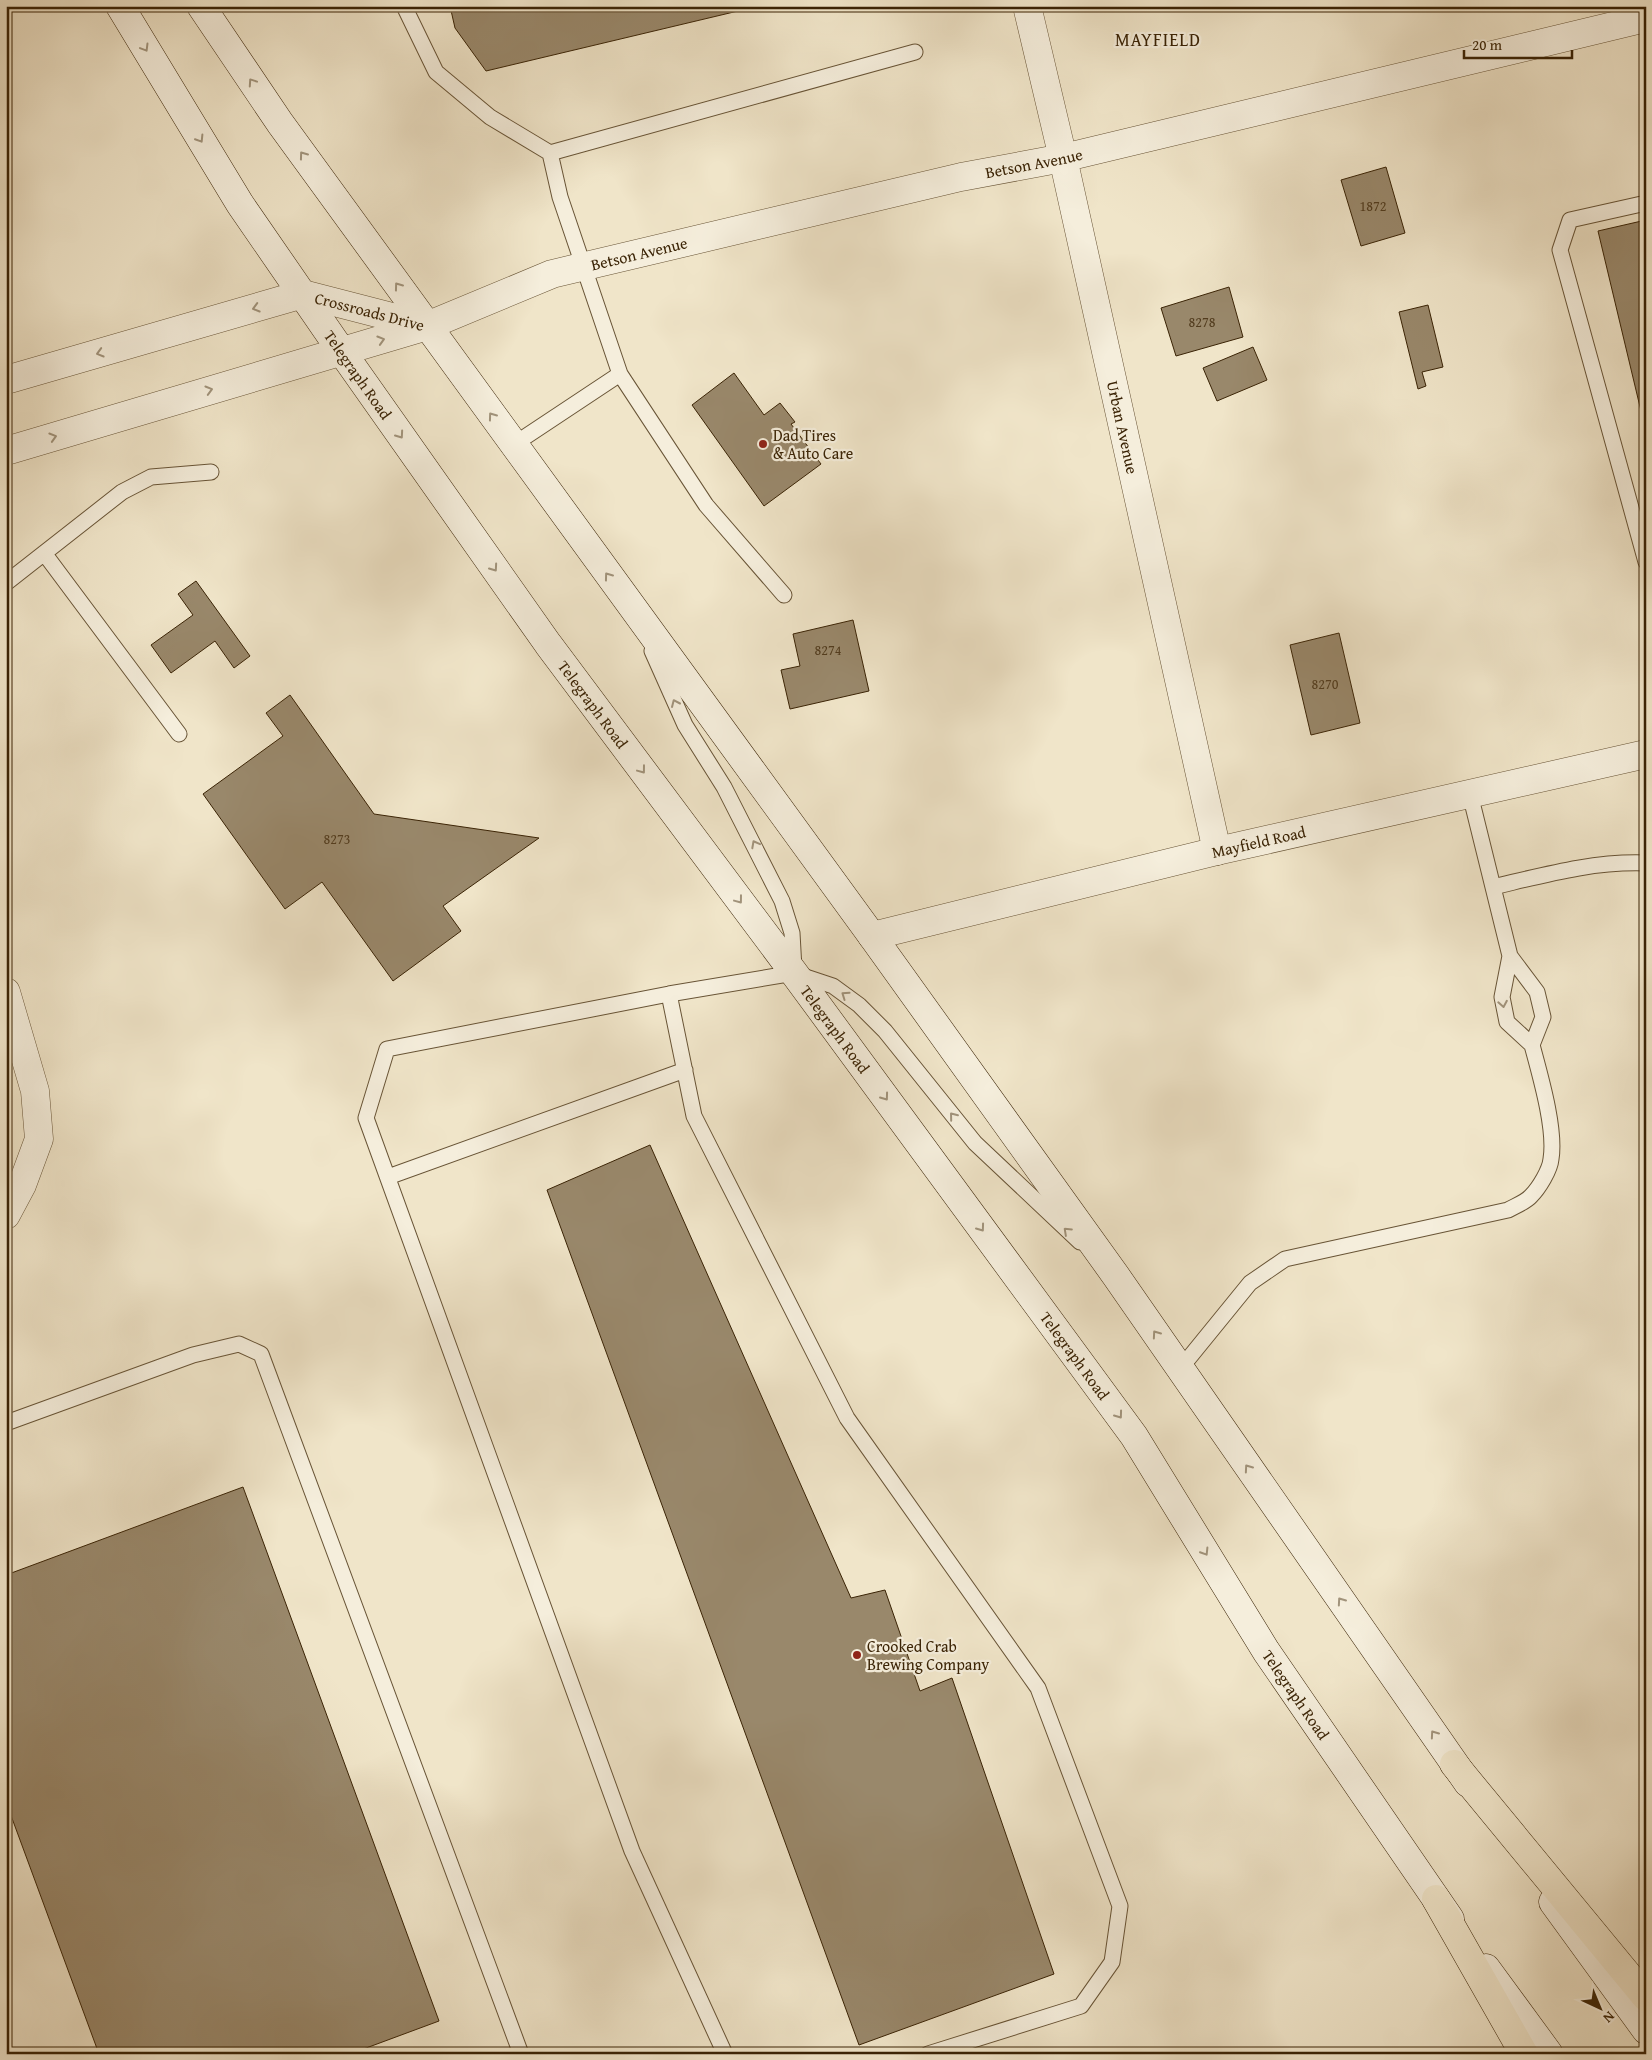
<svg xmlns="http://www.w3.org/2000/svg" width="1652" height="2060" font-family="'Gentium Book Plus',serif">
  <rect width="100%" height="100%" fill="#f0e5c9"/>
  <filter id="stains"><feTurbulence type="fractalNoise" baseFrequency=".004" numOctaves="4"/><feColorMatrix values="0 0 0 0 .2 0 0 0 0 .09 0 0 0 0 .02 0 0 0 .5 -.17"/></filter>
  <radialGradient id="worn" r=".72"><stop offset=".6" stop-color="#630" stop-opacity="0"/><stop offset="1" stop-color="#630" stop-opacity=".3"/></radialGradient>
  <path fill="#99886b" stroke="#3a2305" d="M 450,6 L 759,6 L 486,71 L 455,28 Z
    M 1386,167 L 1405,233 L 1361,246 L 1341,180 Z
    M 1646,220 L 1646,432 L 1598,231 Z
    M 1229,287 L 1243,337 L 1176,356 L 1161,308 Z
    M 1428,305 L 1443,367 L 1422,372 L 1426,386 L 1418,389 L 1399,312 Z
    M 1253,347 L 1267,380 L 1217,401 L 1203,368 Z
    M 734,373 L 764,415 L 780,403 L 795,422 L 791,424 L 821,464 L 764,506 L 692,405 Z
    M 196,581 L 250,656 L 234,668 L 215,641 L 171,673 L 151,645 L 193,615 L 178,594 Z
    M 853,620 L 869,691 L 790,709 L 781,670 L 800,666 L 793,634 Z
    M 1339,633 L 1360,723 L 1311,735 L 1290,645 Z
    M 290,695 L 374,814 L 539,838 L 443,906 L 461,931 L 393,981 L 322,882 L 285,909 L 203,794 L 283,736 L 266,713 Z
    M 650,1145 L 851,1598 L 885,1590 L 920,1691 L 952,1678 L 1054,1974 L 859,2045 L 547,1190 Z
    M 243,1487 L 439,2021 L 350,2054 L 99,2054 L 6,1802 L 6,1575 Z"/>
  <g fill="none" stroke-linecap="round" stroke-linejoin="round">
    <g stroke="#685436" stroke-width="17">
      <path id="service" d="M 404,6 L 436,72 L 490,117 L 550,153
        M 1646,203 L 1570,220 L 1560,250 L 1646,562
        M 513,445 L 620,374
        M 44,553 L 179,734
        M 6,583 L 122,492 L 151,477 L 211,472
        M 784,595 L 706,505 L 620,374 L 560,197 L 550,153 L 915,52
        M 652,651 L 685,725 L 724,787 L 782,901 L 792,933 L 794,969
        M 1470,794 L 1510,956 L 1537,992 L 1543,1017 L 1532,1045 L 1507,1022 L 1502,997 L 1510,956
        M 1493,887 C 1544,875 1593,861 1646,863
        M 669,994 L 694,1116 L 847,1418 L 1038,1688 L 1120,1906 L 1112,1962 L 1081,2006 L 928,2054
        M 388,1177 L 685,1070
        M 1180,1369 L 1250,1283 L 1285,1259 L 1508,1210 C 1515,1206 1526,1202 1531,1196 C 1539,1188 1550,1170 1551,1159 C 1556,1129 1540,1075 1532,1045
        M 6,1423 L 193,1355 L 239,1344 L 261,1354 L 521,2054
        M 725,2054 L 632,1851 L 366,1118 L 387,1049 L 669,994 L 794,973 L 833,986 L 859,1005 L 885,1031 L 975,1143 L 1080,1242"/>
    </g>
    <g stroke="#685436" stroke-width="29">
      <g id="minor">
        <path id="s1" d="M 1027,6 L 1063,158 L 1217,851"/>
        <path id="s2" d="M 6,380 L 303,294 L 427,326"/>
        <path id="s3" d="M 6,451 L 427,326 L 552,274 L 961,177 L 1063,158 L 1646,18"/>
        <path id="s4" d="M 872,936 L 1217,851 L 1646,754"/>
        <path d="M 6,992 L 35,1091 L 39,1139 L 22,1185 L 6,1215"/>
      </g>
    </g>
    <g stroke="#3a2305" stroke-width="29">
      <g id="secondary">
        <path id="s5" d="M 120,6 L 240,204 L 342,352 L 548,644 L 794,973 L 1134,1436 L 1266,1651 L 1450,1919"/>
        <path d="M 201,6 L 280,123 L 872,936 L 1116,1276 L 1468,1783"/>
        <path d="M 1553,1902 L 1646,2030"/>
        <path d="M 1486,1968 L 1549,2054"/>
      </g>
    </g>
    <g stroke="#3a2305" stroke-width="29">
      <path id="motorway" d="M 1454,1764 L 1646,1997
        M 1436,1899 L 1524,2054"/>
    </g>
    <use href="#service" stroke="#f5eedc" stroke-width="15"/>
    <use href="#minor" stroke="#f5eedc" stroke-width="28"/>
    <use href="#secondary" stroke="#f5eedc" stroke-width="28"/>
    <use href="#motorway" stroke="#f0e5c9" stroke-width="28"/>
  </g>
  <defs><path id="oneway-chevron" d="M-2-3.5L2.5 0L-2 3.5" fill="none" stroke-width="1.6" stroke-linecap="round" stroke-linejoin="round" transform="scale(1.25)"/></defs>
  <g stroke="#a1937b">
    <use href="#oneway-chevron" transform="translate(145 48) rotate(59)"/>
    <use href="#oneway-chevron" transform="translate(252 82) rotate(-124)"/>
    <use href="#oneway-chevron" transform="translate(200 139) rotate(58)"/>
    <use href="#oneway-chevron" transform="translate(303 155) rotate(-126)"/>
    <use href="#oneway-chevron" transform="translate(398 286) rotate(-126)"/>
    <use href="#oneway-chevron" transform="translate(256 308) rotate(164)"/>
    <use href="#oneway-chevron" transform="translate(381 340) rotate(-17)"/>
    <use href="#oneway-chevron" transform="translate(100 353) rotate(164)"/>
    <use href="#oneway-chevron" transform="translate(209 390) rotate(-16)"/>
    <use href="#oneway-chevron" transform="translate(492 416) rotate(-126)"/>
    <use href="#oneway-chevron" transform="translate(400 435) rotate(55)"/>
    <use href="#oneway-chevron" transform="translate(53 437) rotate(-17)"/>
    <use href="#oneway-chevron" transform="translate(494 568) rotate(55)"/>
    <use href="#oneway-chevron" transform="translate(608 576) rotate(-126)"/>
    <use href="#oneway-chevron" transform="translate(675 703) rotate(-114)"/>
    <use href="#oneway-chevron" transform="translate(642 770) rotate(53)"/>
    <use href="#oneway-chevron" transform="translate(755 844) rotate(-118)"/>
    <use href="#oneway-chevron" transform="translate(739 900) rotate(53)"/>
    <use href="#oneway-chevron" transform="translate(845 995) rotate(-145)"/>
    <use href="#oneway-chevron" transform="translate(1503 1004) rotate(80)"/>
    <use href="#oneway-chevron" transform="translate(885 1097) rotate(54)"/>
    <use href="#oneway-chevron" transform="translate(953 1116) rotate(-129)"/>
    <use href="#oneway-chevron" transform="translate(981 1228) rotate(54)"/>
    <use href="#oneway-chevron" transform="translate(1067 1231) rotate(-137)"/>
    <use href="#oneway-chevron" transform="translate(1156 1334) rotate(-125)"/>
    <use href="#oneway-chevron" transform="translate(1119 1415) rotate(54)"/>
    <use href="#oneway-chevron" transform="translate(1248 1468) rotate(-125)"/>
    <use href="#oneway-chevron" transform="translate(1205 1552) rotate(58)"/>
    <use href="#oneway-chevron" transform="translate(1341 1601) rotate(-125)"/>
    <use href="#oneway-chevron" transform="translate(1434 1734) rotate(-125)"/>
  </g>
  <g fill="#8f2418" stroke="#f5eedc" stroke-width="2">
    <circle cx="763" cy="444" r="5"/>
    <circle cx="857" cy="1655" r="5"/>
  </g>
  <g text-anchor="middle" dominant-baseline="central" stroke-width="4.5" stroke-linejoin="round" paint-order="stroke">
    <g font-size="14" fill="#523c1e">
      <text x="1373" y="206">1872</text>
      <text x="1202" y="322">8278</text>
      <text x="828" y="650">8274</text>
      <text x="1325" y="684">8270</text>
      <text x="337" y="839">8273</text>
    </g>
    <g font-size="16" fill="#3a2305" stroke="#f5eedc">
      <text stroke="none"><textPath href="#s3" startOffset="1069">Betson Avenue</textPath></text>
      <text stroke="none"><textPath href="#s3" startOffset="664">Betson Avenue</textPath></text>
      <text stroke="none"><textPath href="#s2" startOffset="378">Crossroads Drive</textPath></text>
      <text stroke="none"><textPath href="#s5" startOffset="439">Telegraph Road</textPath></text>
      <text stroke="none"><textPath href="#s1" startOffset="432">Urban Avenue</textPath></text>
      <text stroke="none"><textPath href="#s5" startOffset="844">Telegraph Road</textPath></text>
      <text stroke="none"><textPath href="#s4" startOffset="398">Mayfield Road</textPath></text>
      <text stroke="none"><textPath href="#s5" startOffset="1249">Telegraph Road</textPath></text>
      <text stroke="none"><textPath href="#s5" startOffset="1654">Telegraph Road</textPath></text>
      <text stroke="none"><textPath href="#s5" startOffset="2059">Telegraph Road</textPath></text>
    </g>
    <g font-size="16" fill="#3a2305" stroke="#f5eedc" text-anchor="start">
      <text x="773" y="435">Dad Tires<tspan x="773" dy="18">&amp; Auto Care</tspan></text>
      <text x="867" y="1646">Crooked Crab<tspan x="867" dy="18">Brewing Company</tspan></text>
    </g>
    <g font-size="18" letter-spacing="1" fill="#3a2305" stroke="#f5eedc">
      <text x="1158" y="39">MAYFIELD</text>
    </g>
  </g>
  <rect width="1652" height="2060" fill="none" stroke="#f0e5c9" stroke-width="25"/>
  <rect x="8" y="8" width="1637" height="2045" fill="none" stroke="#3a2305" stroke-width="2.5"/>
  <rect x="12" y="12" width="1627" height="2035" fill="none" stroke="#3a2305"/>
  <g transform="translate(1600 2008) rotate(136)" stroke="#f5eedc" stroke-width="4" paint-order="stroke">
  <path d="M0-4L9 19L0 12L-9 19Z" fill="#3a2305"/>
  <text y="-8" font-size="14" font-weight="bold" text-anchor="middle" fill="#3a2305">N</text>
  </g>
  <path d="M1464 50v8h108v-8" fill="none" stroke="#3a2305" stroke-width="2.5"/>
  <text x="1472" y="50" font-size="15" fill="#3a2305" stroke="#f5eedc" stroke-width="4" paint-order="stroke">20 m</text>
  <rect width="100%" height="100%" filter="url(#stains)"/>
  <rect width="100%" height="100%" fill="url(#worn)"/>
</svg>
